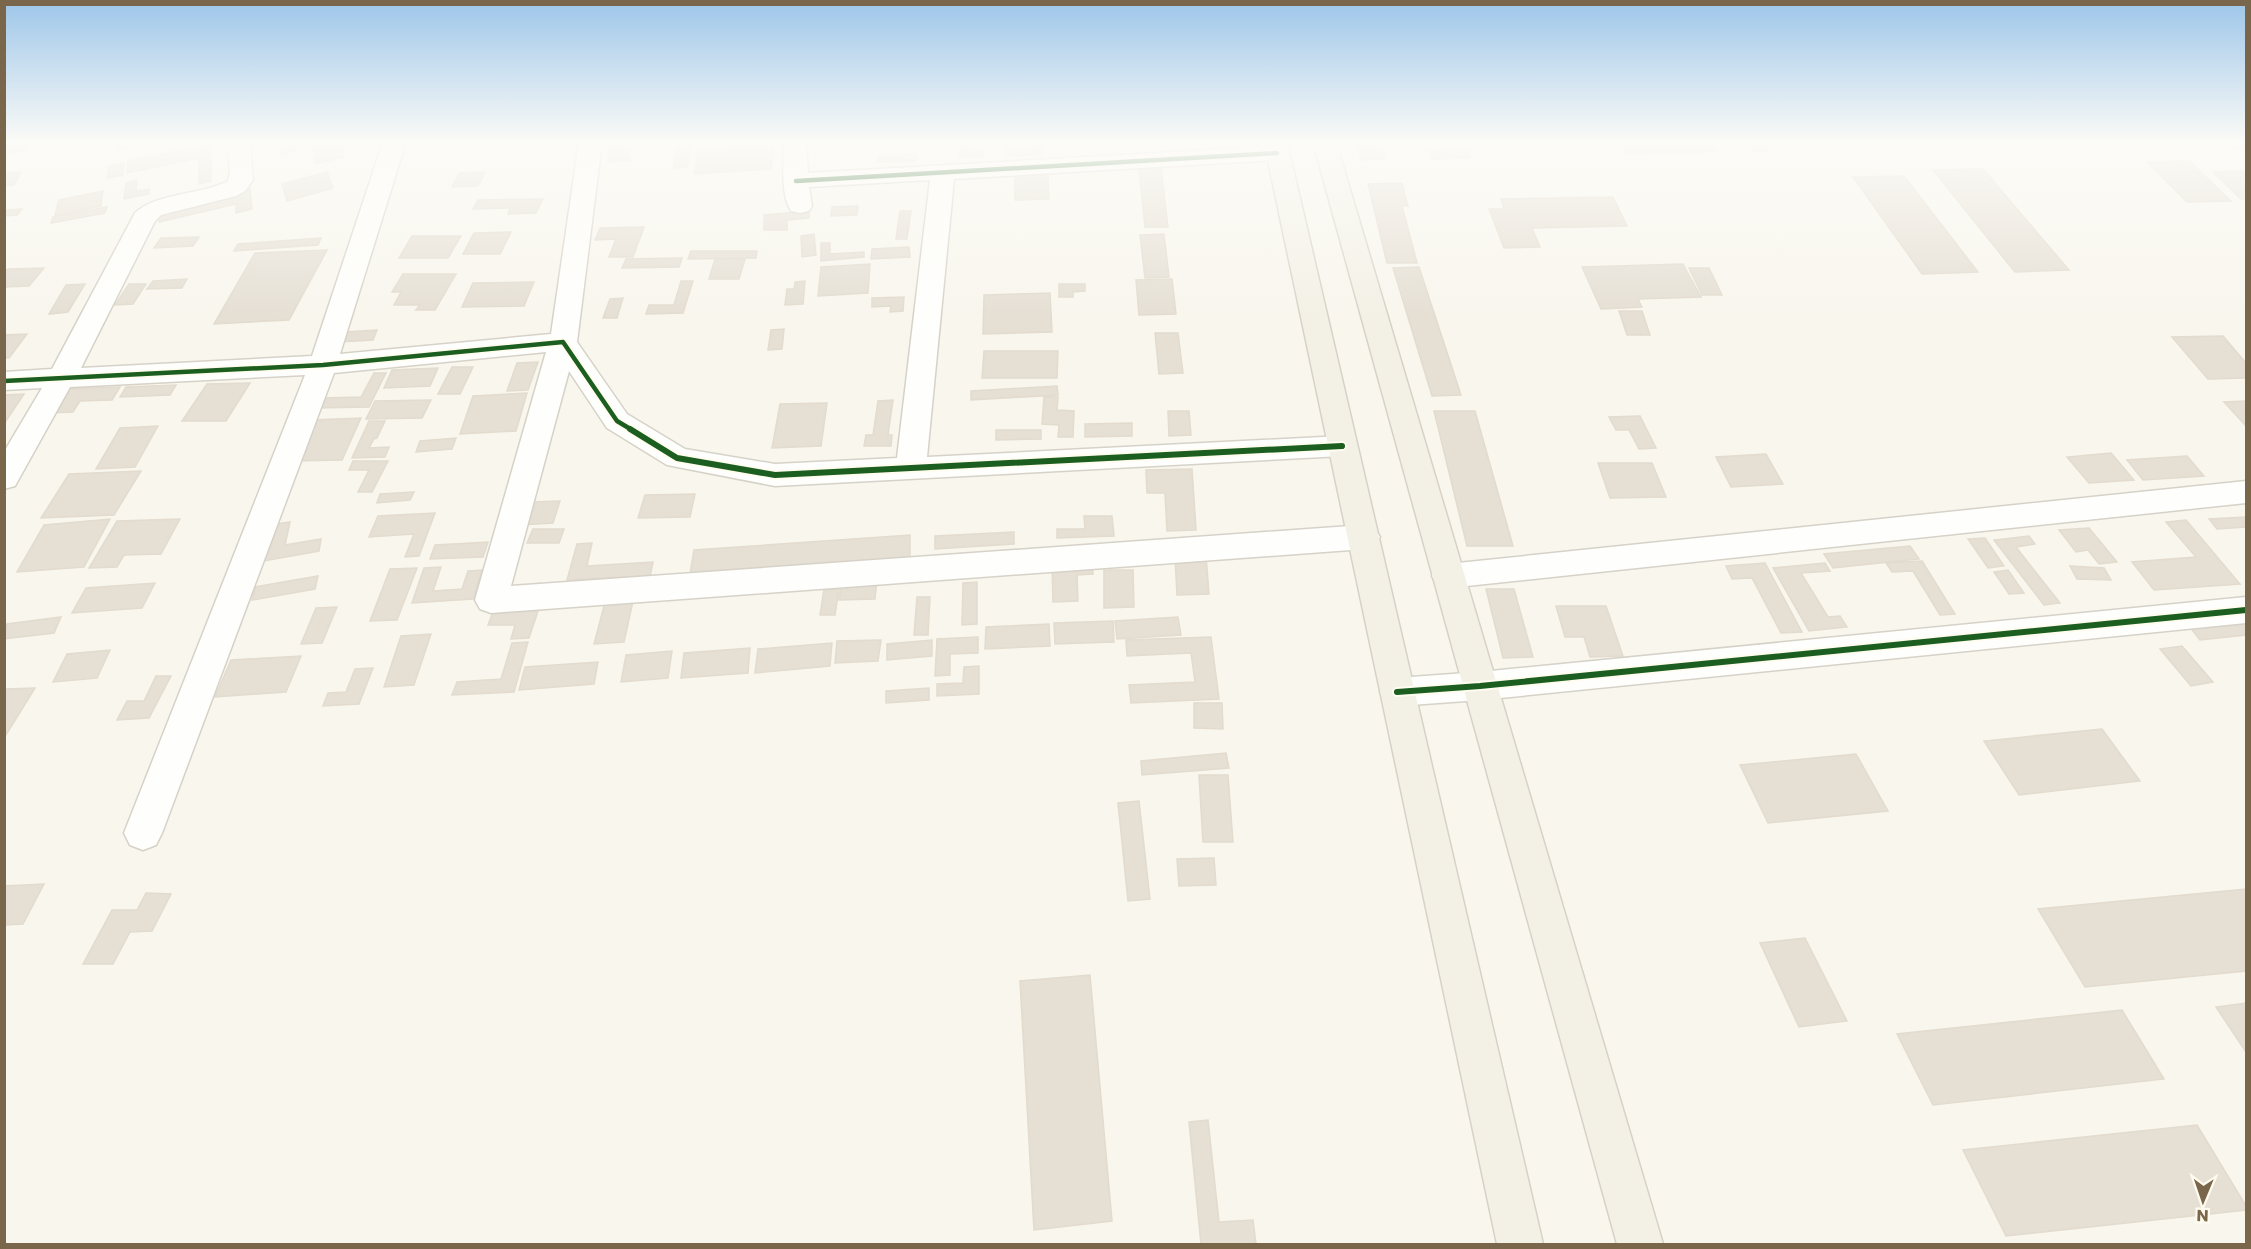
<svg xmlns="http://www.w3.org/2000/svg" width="2251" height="1249" font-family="Poppins,sans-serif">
  <rect width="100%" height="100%" fill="#f8f6ed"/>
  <path fill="#e5dfd4" stroke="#e2dbce" stroke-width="1.5" d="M 4,142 L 29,142 L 23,152 L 4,154 Z
    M 46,142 L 76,142 L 45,149 Z
    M 117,142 L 131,142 L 131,148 L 117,151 Z
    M 341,142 L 344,157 L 315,164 L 312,143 Z
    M 436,142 L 484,142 L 482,146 L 434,148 Z
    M 630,142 L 629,160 L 608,162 L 609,144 Z
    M 1131,142 L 1154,142 L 1154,148 L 1132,148 Z
    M 1356,142 L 1379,142 L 1385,159 L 1361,160 Z
    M 1620,142 L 1711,142 L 1717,152 L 1626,154 Z
    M 1743,142 L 1793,142 L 1798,150 L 1748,151 Z
    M 1825,142 L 1874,142 L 1877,146 L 1828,147 Z
    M 2221,142 L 2244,142 L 2246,149 L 2227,149 Z
    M 211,144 L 211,181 L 199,184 L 199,158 L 127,173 L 128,161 Z
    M 304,144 L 306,148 L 281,155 L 280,150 Z
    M 774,144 L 771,169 L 694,174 L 699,148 Z
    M 960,144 L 973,144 L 972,150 L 984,150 L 983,157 L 958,157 Z
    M 692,146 L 687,167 L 673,168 L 678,147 Z
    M 1042,146 L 1042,155 L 1006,156 L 1006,147 Z
    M 1467,149 L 1470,158 L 1432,159 L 1429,150 Z
    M 916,154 L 916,161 L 878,162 L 879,156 Z
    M 2189,161 L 2231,201 L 2187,202 L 2147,162 Z
    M 124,163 L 123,175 L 107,178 L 109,166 Z
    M 1161,167 L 1168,227 L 1145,227 L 1139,168 Z
    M 1983,169 L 2069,270 L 2015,272 L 1933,170 Z
    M 2246,171 L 2246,199 L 2241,199 L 2213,172 Z
    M 21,172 L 14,185 L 4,186 L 4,173 Z
    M 327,172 L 333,188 L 287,201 L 282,184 Z
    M 485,172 L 478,186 L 452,187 L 459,173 Z
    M 1015,174 L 1048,174 L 1049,199 L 1015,200 Z
    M 1904,176 L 1978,272 L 1922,274 L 1853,177 Z
    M 137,180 L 136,191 L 149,189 L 149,194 L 124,199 L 126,183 Z
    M 1402,183 L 1408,206 L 1402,206 L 1417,263 L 1387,263 L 1368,184 Z
    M 250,189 L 252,209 L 236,213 L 236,204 L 159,222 L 158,210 Z
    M 103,191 L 101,206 L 55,215 L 59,200 Z
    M 1613,197 L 1627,226 L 1532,228 L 1540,247 L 1504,248 L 1489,209 L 1504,209 L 1501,199 Z
    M 543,199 L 536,213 L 508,214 L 510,208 L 473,209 L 478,200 Z
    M 858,206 L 857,215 L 831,216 L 832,207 Z
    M 107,207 L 105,213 L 51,223 L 53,217 Z
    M 22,209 L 17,215 L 4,216 L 4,210 Z
    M 809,211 L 809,218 L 787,220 L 787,230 L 764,230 L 764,215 Z
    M 900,211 L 911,211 L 907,239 L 896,239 Z
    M 644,227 L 633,257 L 609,257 L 616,239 L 595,240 L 600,228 Z
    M 511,232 L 500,254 L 463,254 L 474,233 Z
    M 814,234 L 816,255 L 802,257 L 801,236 Z
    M 1164,234 L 1169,277 L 1145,278 L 1140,235 Z
    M 412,236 L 461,236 L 448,258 L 399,258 Z
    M 199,237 L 193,246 L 154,248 L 161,238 Z
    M 321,238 L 318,245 L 234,251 L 238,244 Z
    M 821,243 L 830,243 L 830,254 L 864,252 L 864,257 L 821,261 Z
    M 909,247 L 910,257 L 871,259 L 872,249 Z
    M 327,250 L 289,320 L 214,324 L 255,253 Z
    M 691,251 L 757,251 L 756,258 L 688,259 Z
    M 682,258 L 679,267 L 622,268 L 626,259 Z
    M 715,259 L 745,259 L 739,279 L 709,279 Z
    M 870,264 L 868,293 L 818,296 L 821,267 Z
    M 1683,264 L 1701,297 L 1638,299 L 1642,307 L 1601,309 L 1582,267 Z
    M 1419,267 L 1461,395 L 1432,396 L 1393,268 Z
    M 44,268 L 29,286 L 4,287 L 4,272 L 8,269 Z
    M 1689,268 L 1709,268 L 1722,295 L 1702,295 Z
    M 403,274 L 456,274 L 435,310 L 416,310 L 420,305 L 394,305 L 401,292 L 392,292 Z
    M 187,279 L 182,288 L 147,289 L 153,281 Z
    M 1172,279 L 1176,314 L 1139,315 L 1136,280 Z
    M 681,281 L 693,281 L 683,313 L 646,314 L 649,305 L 674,305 Z
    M 805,281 L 803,304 L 785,305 L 787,289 L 794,289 L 795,282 Z
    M 534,282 L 524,306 L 462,307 L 473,283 Z
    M 85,284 L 68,312 L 49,314 L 66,285 Z
    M 129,284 L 146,284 L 133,304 L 115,305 Z
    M 1059,284 L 1085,284 L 1085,291 L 1073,292 L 1073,297 L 1059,297 Z
    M 1050,293 L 1052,332 L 983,334 L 984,295 Z
    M 904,297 L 903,311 L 890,312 L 891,306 L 872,307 L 872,298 Z
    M 623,298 L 617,318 L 603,318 L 610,299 Z
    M 1619,311 L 1642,311 L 1650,335 L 1627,335 Z
    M 784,329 L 782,349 L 768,350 L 771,330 Z
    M 377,330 L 373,340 L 340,342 L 345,332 Z
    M 1155,333 L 1178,333 L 1183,373 L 1159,374 Z
    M 27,334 L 9,358 L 4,358 L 4,335 Z
    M 2223,336 L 2246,363 L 2246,378 L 2208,379 L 2172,337 Z
    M 984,351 L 1058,351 L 1057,378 L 982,378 Z
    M 538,362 L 528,390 L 507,391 L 517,363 Z
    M 452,367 L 473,367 L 460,394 L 438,394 Z
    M 438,368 L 430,386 L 384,388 L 392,370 Z
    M 374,373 L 386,373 L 369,407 L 316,408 L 322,398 L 361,397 Z
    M 250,383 L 226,421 L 182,421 L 207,384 Z
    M 176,385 L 170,395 L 120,397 L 126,387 Z
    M 1057,386 L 1058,395 L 971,400 L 971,391 Z
    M 120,387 L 112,400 L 80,401 L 73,412 L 52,413 L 68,389 Z
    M 527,393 L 516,431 L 460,434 L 473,396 Z
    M 24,394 L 4,424 L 4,395 Z
    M 1044,397 L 1058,397 L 1057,410 L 1074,411 L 1073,437 L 1058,437 L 1059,425 L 1042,424 Z
    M 431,400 L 422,418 L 366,419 L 375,401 Z
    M 893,400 L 888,435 L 892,435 L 891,446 L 864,446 L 866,435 L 873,435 L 878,401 Z
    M 2246,401 L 2246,426 L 2224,402 Z
    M 827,403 L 821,446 L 772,448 L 780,404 Z
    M 1168,411 L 1189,411 L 1191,435 L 1169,436 Z
    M 1434,411 L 1475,411 L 1513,546 L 1467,546 Z
    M 1640,416 L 1656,448 L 1639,449 L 1629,430 L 1616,430 L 1609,417 Z
    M 361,418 L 342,460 L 290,461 L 311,420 Z
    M 369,421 L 385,421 L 377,438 L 374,439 L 369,448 L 389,447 L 385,457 L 352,458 Z
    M 1132,423 L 1132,436 L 1085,437 L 1085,424 Z
    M 158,426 L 135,467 L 96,469 L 120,428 Z
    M 996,430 L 1041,430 L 1041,439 L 996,440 Z
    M 456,438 L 452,449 L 416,452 L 420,441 Z
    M 2111,453 L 2134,480 L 2089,483 L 2067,457 Z
    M 1766,454 L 1783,484 L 1731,487 L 1716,457 Z
    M 2187,456 L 2204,476 L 2143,480 L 2127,460 Z
    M 353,461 L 388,461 L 372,492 L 358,492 L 369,470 L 349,470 Z
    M 1598,463 L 1652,463 L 1666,497 L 1610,498 Z
    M 1192,469 L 1196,530 L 1167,531 L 1165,493 L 1147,493 L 1146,470 Z
    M 141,471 L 114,515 L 41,518 L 69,474 Z
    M 414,492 L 410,500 L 377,503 L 380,494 Z
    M 695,494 L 690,517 L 638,518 L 645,495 Z
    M 560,501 L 553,523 L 521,525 L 529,502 Z
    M 435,513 L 419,556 L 405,557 L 414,534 L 369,537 L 378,516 Z
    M 1084,516 L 1112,516 L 1114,536 L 1057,538 L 1057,529 L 1085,529 Z
    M 2246,517 L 2246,527 L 2217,529 L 2209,519 Z
    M 110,519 L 84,567 L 17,572 L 44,525 Z
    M 180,519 L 161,554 L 124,555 L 117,567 L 89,568 L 117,521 Z
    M 2186,520 L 2240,584 L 2154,590 L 2132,562 L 2196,557 L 2166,522 Z
    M 290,522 L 285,545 L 321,539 L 319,551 L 263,561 L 271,525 Z
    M 2089,528 L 2117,562 L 2099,564 L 2088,550 L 2076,552 L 2059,530 Z
    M 533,529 L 564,529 L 559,543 L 527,543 Z
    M 1014,532 L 1014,544 L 935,549 L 935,536 Z
    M 910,535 L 910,557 L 690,574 L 694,550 Z
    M 2029,536 L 2035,544 L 2016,547 L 2060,603 L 2044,605 L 1994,540 Z
    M 1985,538 L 2004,566 L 1988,568 L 1968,539 Z
    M 488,542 L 483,557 L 430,559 L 435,545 Z
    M 592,543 L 587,566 L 653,562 L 650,576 L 567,580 L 577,544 Z
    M 1910,546 L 1919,559 L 1833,568 L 1824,554 Z
    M 1175,556 L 1206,556 L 1209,594 L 1177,595 Z
    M 1092,559 L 1093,574 L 1077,575 L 1078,601 L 1053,602 L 1052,561 Z
    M 1922,561 L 1955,614 L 1940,615 L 1913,571 L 1892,572 L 1886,563 Z
    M 1765,563 L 1802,632 L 1781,633 L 1752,578 L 1732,579 L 1726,566 Z
    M 1825,563 L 1830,571 L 1801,573 L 1828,617 L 1840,616 L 1847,627 L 1809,631 L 1773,568 Z
    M 2070,566 L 2104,568 L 2111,580 L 2077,579 Z
    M 441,567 L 433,591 L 462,589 L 468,571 L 482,570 L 473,599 L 412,603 L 424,568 Z
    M 417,568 L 397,620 L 370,621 L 390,569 Z
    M 1104,570 L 1133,570 L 1134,607 L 1104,608 Z
    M 2008,570 L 2024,593 L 2009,594 L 1994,572 Z
    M 318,576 L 315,589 L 252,600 L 255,587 Z
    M 877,580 L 875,599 L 839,600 L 842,581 Z
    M 840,582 L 835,615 L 820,615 L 825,583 Z
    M 977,582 L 977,624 L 962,625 L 963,583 Z
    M 155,583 L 142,608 L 72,613 L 86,588 Z
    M 1486,589 L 1514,589 L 1533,657 L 1503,658 Z
    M 917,597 L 930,597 L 928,635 L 914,635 Z
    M 633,601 L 624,642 L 594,644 L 605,602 Z
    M 1556,606 L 1606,606 L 1623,656 L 1590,657 L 1584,637 L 1565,637 Z
    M 337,607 L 322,643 L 301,644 L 316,608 Z
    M 538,611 L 529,638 L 511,639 L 515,625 L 488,625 L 493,612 Z
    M 2246,615 L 2246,635 L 2200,640 L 2185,621 Z
    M 61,617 L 54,633 L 4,639 L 7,624 Z
    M 1178,617 L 1181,635 L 1117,639 L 1115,621 Z
    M 1113,621 L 1114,642 L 1055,644 L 1054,623 Z
    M 1049,624 L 1050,646 L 985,649 L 986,627 Z
    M 431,634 L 414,685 L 384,687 L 401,636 Z
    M 978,637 L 978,653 L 950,654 L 950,675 L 935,676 L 937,639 Z
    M 1211,637 L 1219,699 L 1131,703 L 1129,685 L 1195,682 L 1191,653 L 1127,656 L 1126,640 Z
    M 881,640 L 878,661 L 835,663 L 837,641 Z
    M 932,640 L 932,656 L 887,660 L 887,644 Z
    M 528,642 L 514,692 L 452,695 L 457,682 L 501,679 L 512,643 Z
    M 832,643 L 830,666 L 755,673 L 758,649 Z
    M 2182,646 L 2213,682 L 2191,686 L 2160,649 Z
    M 750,648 L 748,673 L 681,678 L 684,653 Z
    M 110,650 L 97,678 L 53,682 L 67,654 Z
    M 672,651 L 668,678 L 621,682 L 626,655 Z
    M 301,656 L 286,692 L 215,697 L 231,660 Z
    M 598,662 L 594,684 L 519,690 L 525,667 Z
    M 979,666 L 979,694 L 937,696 L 937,684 L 963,683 L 964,667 Z
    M 373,668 L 359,704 L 323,706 L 328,693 L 346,692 L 355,669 Z
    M 156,676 L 171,676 L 149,718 L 117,720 L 127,701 L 144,701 Z
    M 35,688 L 4,738 L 4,689 Z
    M 929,688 L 929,700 L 886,703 L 886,691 Z
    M 1194,703 L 1222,703 L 1223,729 L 1194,728 Z
    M 2102,729 L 2140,781 L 2019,795 L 1984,741 Z
    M 1226,753 L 1229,768 L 1142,775 L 1141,761 Z
    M 1856,754 L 1888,811 L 1768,823 L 1740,765 Z
    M 1199,775 L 1228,775 L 1233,842 L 1203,842 Z
    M 1139,801 L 1150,899 L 1128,901 L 1118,803 Z
    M 1214,858 L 1216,885 L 1179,886 L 1177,859 Z
    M 44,884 L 23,924 L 4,925 L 4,886 Z
    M 2246,889 L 2246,971 L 2085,987 L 2038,909 Z
    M 146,893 L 171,894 L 152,931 L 130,932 L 113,964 L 83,964 L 112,910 L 137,910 Z
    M 1805,938 L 1847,1021 L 1799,1027 L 1760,943 Z
    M 1090,975 L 1112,1221 L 1034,1230 L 1020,981 Z
    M 2246,1003 L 2246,1052 L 2216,1007 Z
    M 2122,1010 L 2164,1079 L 1933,1105 L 1897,1034 Z
    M 1208,1120 L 1219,1222 L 1253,1220 L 1256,1244 L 1201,1244 L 1189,1122 Z
    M 2197,1125 L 2246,1206 L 2246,1210 L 2006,1236 L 1963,1150 Z"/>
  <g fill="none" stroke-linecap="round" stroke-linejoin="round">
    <g stroke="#d6d2c8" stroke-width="3">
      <path id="minor" d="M 227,142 L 250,142 L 253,180 L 245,191 L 236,196 L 161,215 L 155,221 L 81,368 L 312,356 L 383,142 L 406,142 L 340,354 L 551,334 L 579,142 L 602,142 L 577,342 L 627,414 L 685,449 L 775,464 L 897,458 L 930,180 L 809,187 L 812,206 L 809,211 L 800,213 L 791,211 C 780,194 784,163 784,142 L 806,142 L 808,173 L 1277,146 L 1285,148 L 1289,153 L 1285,158 L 1277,160 L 954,179 L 927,457 L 1342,436 L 1352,439 L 1357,446 L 1352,453 L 1342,456 L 775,486 L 667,465 L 607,428 L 569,371 L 511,586 L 1364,525 L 1375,529 L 1380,537 L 1375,545 L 1364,549 L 491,613 L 480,609 L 475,600 L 546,352 L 334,373 L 162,833 L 156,845 L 143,850 L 130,845 L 124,833 L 305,375 L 70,387 L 15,486 L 4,489 L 4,452 L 42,388 L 4,390 L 4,372 L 52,369 L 135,213 C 156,193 201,195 228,181 L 230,171 Z
        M 2246,481 L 2246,503 L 1448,588 L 1437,585 L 1432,576 L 1437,567 L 1448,564 Z
        M 2246,597 L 2246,623 L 1480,700 L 1397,706 L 1385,702 L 1380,692 L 1385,682 L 1397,678 L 1480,672 Z"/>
    </g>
    <g stroke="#d8d1c7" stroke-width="3">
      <path id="major" d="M 1264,142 L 1287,142 L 1543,1244 L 1497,1244 Z
        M 1313,142 L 1336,142 L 1663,1244 L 1617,1244 Z"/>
    </g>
    <use href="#minor" fill="#fefefc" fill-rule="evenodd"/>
    <use href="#major" fill="#f3f1e6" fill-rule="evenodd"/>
    <g stroke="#fffcef" stroke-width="8">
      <path id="cycleway-far1" d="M 796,181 L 1277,153
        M 4,381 L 323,365 L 563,342 L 617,421 L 632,430"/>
    </g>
    <g stroke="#fffcef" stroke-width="10">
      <path id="cycleway" d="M 630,429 L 677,458 L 775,475 L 1342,446
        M 1397,692 L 1480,686 L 2246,610"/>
    </g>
    <use href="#cycleway-far1" stroke="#1b5e20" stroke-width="4.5"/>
    <use href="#cycleway" stroke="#1b5e20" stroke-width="6"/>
  </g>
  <linearGradient id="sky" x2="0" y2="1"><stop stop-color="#9dc6e9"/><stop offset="0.45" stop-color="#fcfbf7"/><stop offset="1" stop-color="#fcfbf7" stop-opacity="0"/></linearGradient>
  <rect width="2251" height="317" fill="url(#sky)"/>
  <rect width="2251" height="1249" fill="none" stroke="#7a664a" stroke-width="12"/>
  <g transform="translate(2203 1201) rotate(182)" stroke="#fffcef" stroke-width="4.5" paint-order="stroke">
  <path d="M0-4.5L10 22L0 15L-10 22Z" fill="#7a664a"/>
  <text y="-9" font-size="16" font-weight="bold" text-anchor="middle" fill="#7a664a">N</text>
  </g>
</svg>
